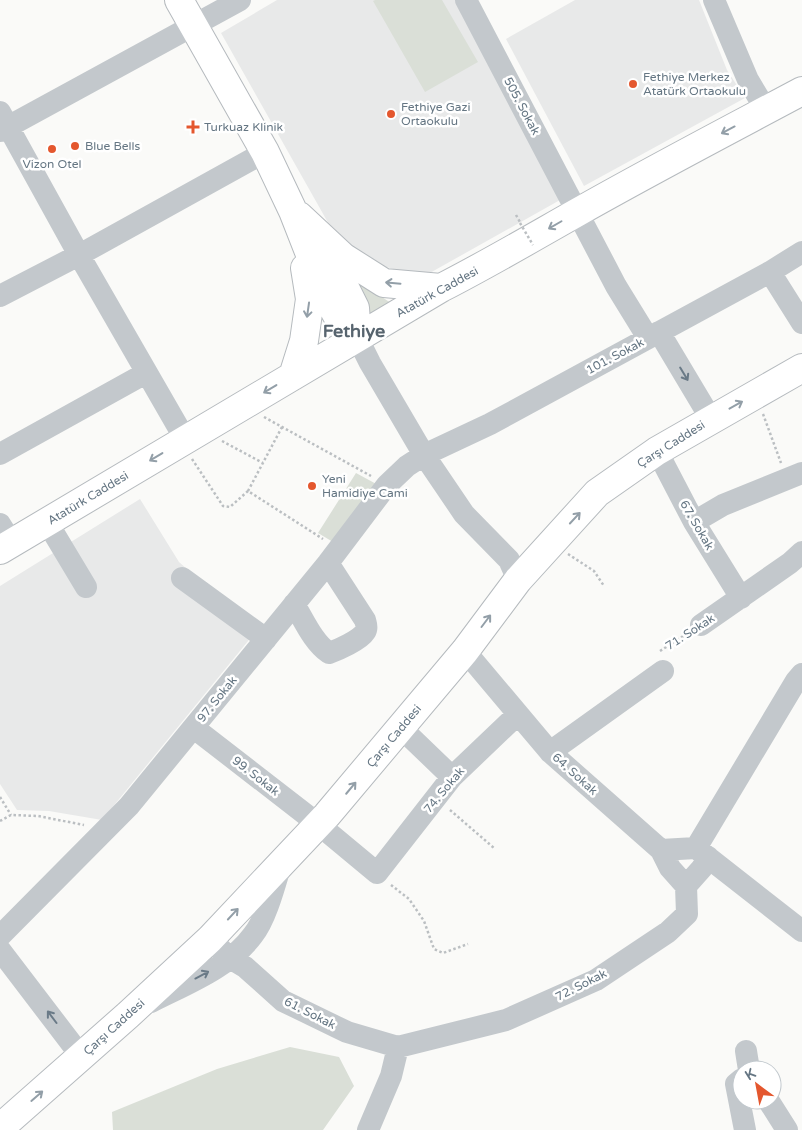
<svg xmlns="http://www.w3.org/2000/svg" width="802" height="1130" font-family="'Varela Round',sans-serif">
  <rect width="100%" height="100%" fill="#fafaf8"/>
  <path fill="#e8e9e9" d="M 277,0 L 455,0 L 560,200 L 428,274 L 406,272 L 386,267 L 358,253 L 335,235 L 221,33 Z
    M 575,0 L 699,0 L 727,70 L 745,98 L 584,186 L 506,39 Z
    M 140,499 L 179,562 L 197,578 L 261,625 L 102,820 L 49,811 L 17,810 L 0,784 L 0,586 Z"/>
  <path fill="#dadfd7" d="M 375,0 L 442,0 L 478,62 L 425,92 L 373,1 Z
    M 345,273 L 391,303 L 370,315 Z
    M 356,473 L 380,486 L 338,545 L 318,533 Z
    M 290,1047 L 339,1057 L 354,1086 L 323,1130 L 113,1130 L 112,1112 L 217,1069 Z"/>
  <g fill="none" stroke-linecap="round" stroke-linejoin="round">
    <g stroke="#b5babe" stroke-width="30">
      <path id="major" d="M 179,0 L 265,152 L 293,211 L 326,295 L 339,319 L 357,337
        M 299,216 L 343,257 L 384,283 L 441,288
        M 321,248 L 334,266 L 355,308 L 357,337
        M 293,376 L 304,341 L 310,299 L 305,268
        M 0,550 L 441,288 C 488,264 532,238 578,212 C 652,170 727,131 802,91
        M 0,1128 L 128,1015 L 210,939 L 327,815 L 465,651 L 518,580 L 597,493 L 657,451 L 802,368"/>
    </g>
    <path stroke="#bbbfc2" stroke-width="2.5" stroke-dasharray="2.5 2.5" stroke-linecap="butt" d="M 516,215 L 520,222
      M 763,414 L 781,463
      M 264,417 L 371,476
      M 282,427 L 248,491 L 323,539
      M 222,441 L 263,463
      M 192,459 L 223,506 L 230,507 L 248,491
      M 568,554 L 594,571 L 604,586
      M 660,651 L 685,635
      M 0,797 L 11,815
      M 450,810 L 494,848
      M 0,821 L 11,815 L 38,816 L 84,825
      M 391,885 L 409,899 L 424,921 L 434,949 L 443,953 L 468,944"/>
    <path stroke="#c3c8cc" stroke-width="22" d="M 466,0 L 616,286 L 648,338
      M 714,0 L 748,80 L 766,110
      M 0,112 L 79,255 L 185,439
      M 0,131 L 240,0
      M 770,272 L 802,323
      M 0,296 L 79,255 L 265,152
      M 659,332 L 711,419
      M 357,337 L 370,363 L 424,455 L 464,514 L 509,560 L 518,580
      M 657,451 L 694,522 L 741,598
      M 0,454 L 146,373
      M 47,522 L 86,587
      M 694,522 L 723,505 L 802,473
      M 0,524 L 12,543
      M 182,578 L 266,639
      M 294,604 C 304,620 313,642 329,653 C 338,650 360,640 365,632 C 368,628 366,624 365,620 L 328,563
      M 701,625 L 790,563 L 802,552
      M 465,651 L 550,752 L 661,850 L 696,848 L 802,931
      M 194,728 L 318,824 L 377,873 L 452,777 L 518,714
      M 401,728 L 452,777
      M 550,752 L 663,671
      M 696,848 L 796,681 L 802,674
      M 661,850 L 670,868 L 686,886
      M 0,936 L 129,806 L 328,563 L 387,485 L 407,466 L 424,455 L 490,424 L 770,272 L 802,252
      M 210,939 L 230,958 L 245,967 L 283,1001 L 347,1032 L 398,1047 L 506,1020 L 596,980 L 668,932 L 687,914 L 686,886 L 702,868 L 708,857
      M 0,950 L 81,1056
      M 151,1002 C 186,984 229,968 253,935 C 266,919 275,884 281,864
      M 746,1051 L 749,1070
      M 742,1079 L 736,1084 L 745,1130
      M 768,1100 L 787,1130
      M 368,1130 L 391,1076 L 398,1047"/>
    <use href="#major" stroke="#fff" stroke-width="28"/>
    <path stroke="#bbbfc2" stroke-width="2.5" stroke-dasharray="2.5 2.5" stroke-linecap="butt" d="M 520,223 L 533,245"/>
  </g>
  <defs><path id="oneway-shaft" d="M-6 0H5M1.5-3L5.5 0L1.5 3" fill="none" stroke-width="1.6" stroke-linecap="round" stroke-linejoin="round" transform="scale(1.25)"/></defs>
  <g stroke="#939fa8">
    <use href="#oneway-shaft" transform="translate(728 130) rotate(152)"/>
    <use href="#oneway-shaft" transform="translate(555 225) rotate(150)"/>
    <use href="#oneway-shaft" transform="translate(393 283) rotate(-175)"/>
    <use href="#oneway-shaft" transform="translate(308 310) rotate(98)"/>
    <use href="#oneway-shaft" transform="translate(270 389) rotate(149)"/>
    <use href="#oneway-shaft" transform="translate(736 405) rotate(-29)"/>
    <use href="#oneway-shaft" transform="translate(156 457) rotate(149)"/>
    <use href="#oneway-shaft" transform="translate(575 518) rotate(-47)"/>
    <use href="#oneway-shaft" transform="translate(486 621) rotate(-53)"/>
    <use href="#oneway-shaft" transform="translate(351 788) rotate(-50)"/>
    <use href="#oneway-shaft" transform="translate(233 914) rotate(-47)"/>
    <use href="#oneway-shaft" transform="translate(37 1096) rotate(-41)"/>
  </g>
  <g stroke="#6a7a87">
    <use href="#oneway-shaft" transform="translate(684 374) rotate(59)"/>
    <use href="#oneway-shaft" transform="translate(202 975) rotate(-28)"/>
    <use href="#oneway-shaft" transform="translate(52 1017) rotate(-127)"/>
  </g>
  <g fill="#e4572e" stroke="#fff" stroke-width="2">
    <circle cx="633" cy="84" r="5"/>
    <circle cx="391" cy="114" r="5"/>
    <path d="M190.5 119.5h5v5h5v5h-5v5h-5v-5h-5v-5h5z"/>
    <circle cx="75" cy="146" r="5"/>
    <circle cx="52" cy="149" r="5"/>
    <circle cx="312" cy="486" r="5"/>
  </g>
  <g text-anchor="middle" dominant-baseline="central" stroke-width="5" stroke-linejoin="round" paint-order="stroke">
    <g font-size="12" fill="#657683" stroke="#fff" text-anchor="start">
      <text x="643" y="77">Fethiye Merkez<tspan x="643" dy="14">Atatürk Ortaokulu</tspan></text>
      <text x="401" y="107">Fethiye Gazi<tspan x="401" dy="14">Ortaokulu</tspan></text>
      <text x="204" y="127">Turkuaz Klinik</text>
      <text x="85" y="146">Blue Bells</text>
      <text x="52" y="164" text-anchor="middle">Vizon Otel</text>
      <text x="322" y="479">Yeni<tspan x="322" dy="14">Hamidiye Cami</tspan></text>
    </g>
    <g font-size="12" fill="#657683" stroke="#fff">
      <text transform="translate(522 106) rotate(62)">505. Sokak</text>
      <text transform="translate(437 292) rotate(-29)">Atatürk Caddesi</text>
      <text transform="translate(615 356) rotate(-28)">101. Sokak</text>
      <text transform="translate(671 444) rotate(-32)">Çarşı Caddesi</text>
      <text transform="translate(88 498) rotate(-31)">Atatürk Caddesi</text>
      <text transform="translate(697 525) rotate(60)">67. Sokak</text>
      <text transform="translate(690 632) rotate(-33)">71. Sokak</text>
      <text transform="translate(217 699) rotate(-51)">97. Sokak</text>
      <text transform="translate(394 736) rotate(-50)">Çarşı Caddesi</text>
      <text transform="translate(575 774) rotate(42)">64. Sokak</text>
      <text transform="translate(256 776) rotate(38)">99. Sokak</text>
      <text transform="translate(444 790) rotate(-50)">74. Sokak</text>
      <text transform="translate(581 985) rotate(-27)">72. Sokak</text>
      <text transform="translate(310 1013) rotate(27)">61. Sokak</text>
      <text transform="translate(114 1027) rotate(-42)">Çarşı Caddesi</text>
    </g>
    <g font-size="18" font-weight="bold" fill="#57646e" stroke="#fff">
      <text x="354" y="331">Fethiye</text>
    </g>
  </g>
  <g transform="translate(757 1085) rotate(328)"><circle r="24" fill="#ffffff" stroke="#c1c8cd"/>
  <path d="M0-4L9 19L0 12L-9 19Z" fill="#e4572e"/>
  <text y="-8" font-size="14" font-weight="bold" text-anchor="middle" fill="#657683">K</text>
  </g>
</svg>
